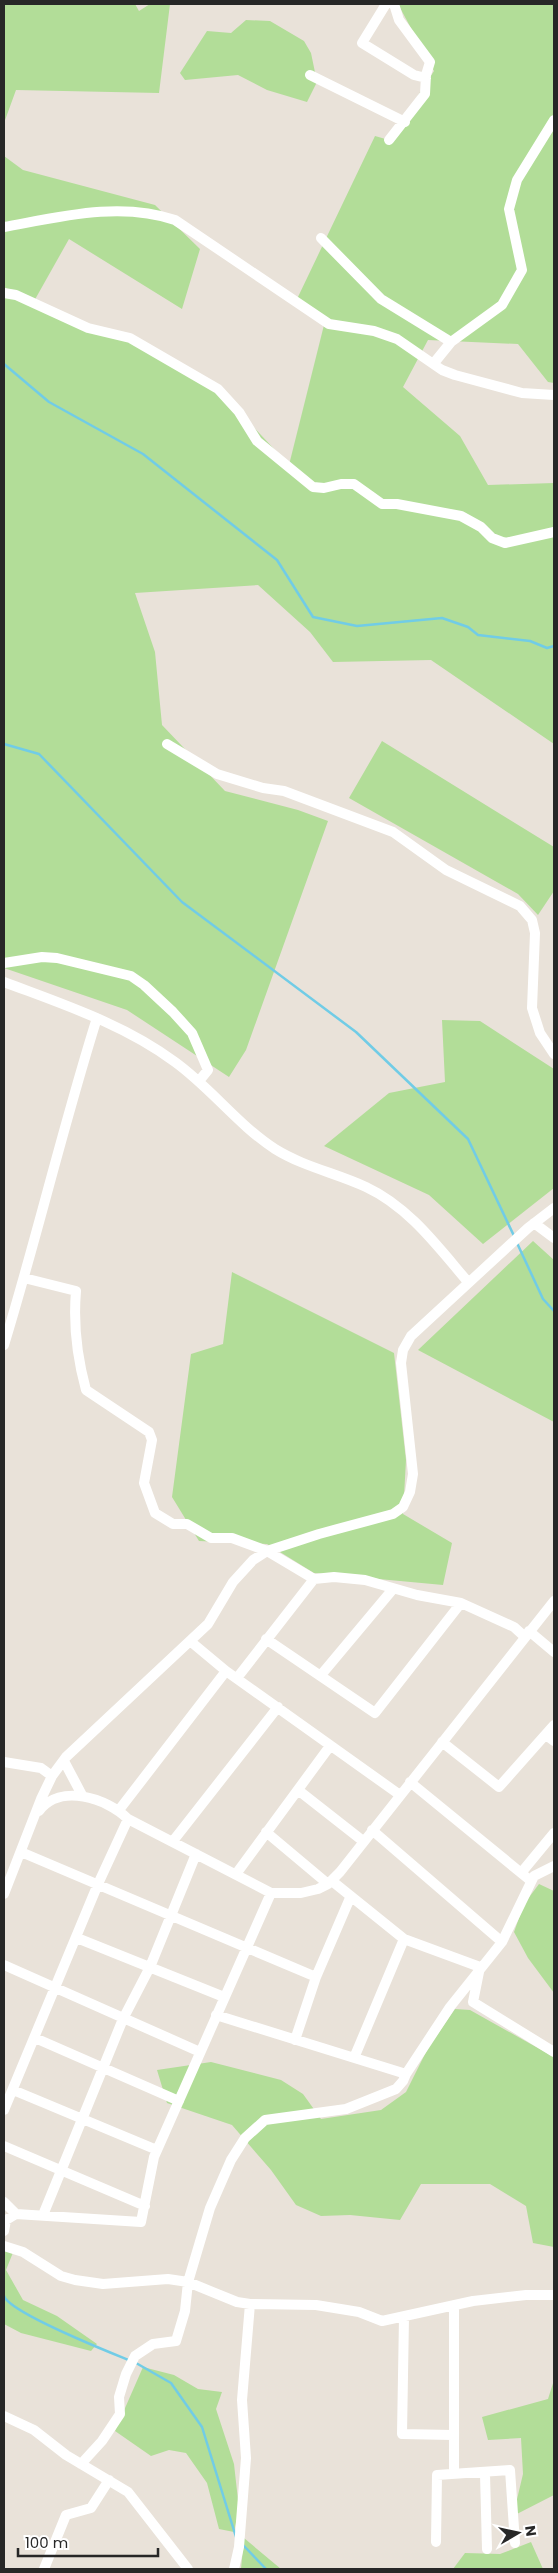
<svg xmlns="http://www.w3.org/2000/svg" width="558" height="2573" font-family="Poppins,sans-serif">
  <rect width="100%" height="100%" fill="#e9e2d9"/>
  <path fill="#b2dd98" d="M 4,4 L 135,4 L 139,11 L 150,4 L 170,4 L 159,93 L 16,90 L 4,123 Z
    M 398,4 L 554,4 L 554,383 L 548,382 L 518,344 L 428,340 L 403,387 L 460,436 L 488,485 L 554,483 L 554,744 L 431,660 L 333,662 L 310,632 L 258,585 L 135,593 L 155,652 L 162,725 L 225,791 L 298,810 L 328,821 L 246,1050 L 229,1077 L 127,1010 L 4,968 L 4,292 L 29,301 L 4,287 L 4,156 L 23,170 L 155,205 L 200,249 L 182,309 L 69,239 L 33,303 L 132,342 L 218,389 L 289,465 L 326,317 L 297,299 L 375,136 L 389,140 L 434,71 Z
    M 246,20 L 270,21 L 304,41 L 311,53 L 317,82 L 307,102 L 267,90 L 238,75 L 185,80 L 180,73 L 207,31 L 231,33 Z
    M 382,741 L 554,847 L 554,891 L 538,915 L 518,894 L 349,798 Z
    M 442,1020 L 480,1021 L 554,1069 L 554,1188 L 483,1244 L 429,1195 L 324,1146 L 389,1093 L 445,1082 Z
    M 533,1241 L 554,1260 L 554,1422 L 418,1350 Z
    M 232,1272 L 394,1353 L 406,1460 L 403,1514 L 452,1543 L 443,1585 L 314,1573 L 267,1544 L 199,1541 L 172,1497 L 191,1354 L 223,1344 Z
    M 539,1884 L 554,1891 L 554,1993 L 528,1958 L 514,1932 L 524,1904 Z
    M 455,2009 L 470,2010 L 554,2057 L 554,2247 L 533,2243 L 526,2206 L 490,2184 L 421,2184 L 400,2220 L 350,2215 L 321,2216 L 296,2205 L 271,2170 L 232,2125 L 167,2103 L 157,2070 L 211,2062 L 281,2080 L 303,2094 L 321,2119 L 381,2110 L 406,2092 L 428,2048 Z
    M 4,2249 L 14,2250 L 6,2270 L 23,2300 L 57,2316 L 97,2344 L 91,2351 L 21,2333 L 4,2324 Z
    M 143,2367 L 174,2375 L 198,2389 L 222,2392 L 216,2409 L 234,2464 L 239,2509 L 234,2532 L 219,2529 L 207,2483 L 186,2453 L 169,2450 L 151,2456 L 115,2431 Z
    M 554,2380 L 554,2495 L 513,2516 L 523,2474 L 521,2438 L 488,2440 L 482,2417 L 548,2399 Z
    M 244,2538 L 281,2569 L 241,2569 Z
    M 531,2542 L 543,2569 L 453,2569 L 465,2553 L 500,2554 Z"/>
  <g fill="none" stroke-linecap="round" stroke-linejoin="round">
    <path stroke="#71cce6" stroke-width="2.5" d="M 4,364 L 49,402 L 143,454 L 277,560 L 313,617 L 357,626 L 442,618 L 468,627 L 478,635 L 530,641 L 547,648 L 554,646
      M 4,744 L 39,754 L 182,902 L 356,1032 L 468,1139 L 515,1238
      M 517,1243 L 543,1299 L 554,1311
      M 4,2296 C 10,2313 109,2352 131,2361
      M 136,2363 L 171,2383 L 202,2427 L 236,2537
      M 243,2545 L 266,2569"/>
    <path stroke="#fff" stroke-width="10" d="M 386,4 L 362,43 L 414,75 L 426,78
      M 310,75 L 405,122
      M 389,140 L 425,94 L 426,75 L 430,62 L 399,20 L 394,4
      M 4,227 C 59,217 120,201 175,220 L 329,324 L 374,331 L 397,339 L 442,370 L 455,375 L 522,393 L 554,395
      M 321,238 L 381,299 L 451,342 L 502,305 L 522,270 L 509,209 L 517,180 L 554,120
      M 4,293 L 16,295 L 88,328 L 130,338 L 218,389 L 239,412 L 257,441 L 313,487 L 324,488 L 341,484 L 354,484 L 382,504 L 397,504 L 461,516 L 481,527 L 492,538 L 505,543 L 554,532
      M 434,363 L 451,342
      M 167,744 L 217,774 L 263,788 L 284,791 L 393,832 L 446,870 L 520,906 L 532,920 L 535,933 L 532,1008 L 540,1033 L 554,1054
      M 4,963 L 42,957 L 57,958 L 131,976 L 144,985 L 173,1012 L 192,1033 L 208,1070 L 199,1081
      M 4,982 C 62,1004 124,1024 175,1062 C 211,1088 238,1125 275,1149 C 304,1167 336,1173 366,1187 C 409,1207 438,1247 468,1282
      M 534,1223 L 554,1238
      M 24,1278 L 76,1291 C 73,1326 77,1357 86,1390 L 149,1432 L 152,1440 L 144,1483 L 155,1513 L 173,1524 L 187,1524 L 211,1538 L 232,1538 L 267,1551 L 314,1579 L 334,1577 L 365,1580 L 417,1595 L 461,1603 L 514,1627 L 525,1637
      M 4,1345 C 37,1237 63,1126 97,1018
      M 529,1631 L 554,1652
      M 266,1639 L 375,1713 L 461,1603
      M 190,1641 L 226,1671 L 400,1795
      M 321,1675 L 393,1589
      M 237,1678 L 314,1579
      M 546,1735 L 554,1741
      M 442,1742 L 499,1787 L 554,1725
      M 64,1761 L 82,1795
      M 4,1762 L 41,1768 L 52,1776
      M 410,1782 L 531,1881
      M 298,1790 L 363,1841
      M 119,1810 L 226,1671
      M 39,1811 C 60,1783 107,1798 128,1819 L 271,1893 L 301,1893 L 318,1889 L 328,1884 L 340,1872 L 554,1601
      M 372,1830 L 502,1942
      M 266,1832 L 328,1884
      M 173,1841 L 278,1707
      M 21,1852 L 316,1977
      M 521,1873 L 554,1833
      M 236,1874 L 330,1746
      M 332,1881 L 404,1939 L 480,1967 L 473,2002 L 554,2052
      M 4,1894 L 41,1799 L 52,1776 L 66,1757 L 208,1624 L 233,1582 L 253,1560 L 267,1551 L 319,1534 L 393,1514 L 403,1507 L 410,1492 L 413,1474 L 401,1363 L 403,1350 L 411,1336 L 528,1228 L 554,1208
      M 77,1938 L 224,1997
      M 4,1965 L 200,2052
      M 216,2015 L 406,2074 L 450,2007 L 502,1942 L 534,1876 L 554,1866
      M 35,2038 L 179,2101
      M 295,2040 L 316,1977 L 350,1898
      M 354,2058 L 404,1939
      M 13,2090 L 157,2150
      M 4,2110 L 98,1884 L 128,1819
      M 4,2146 L 145,2206
      M 4,2202 L 16,2214
      M 43,2215 L 123,2019 L 150,1967 L 196,1854
      M 4,2231 L 6,2220 L 16,2214 L 141,2222 L 154,2157 L 271,1893
      M 4,2246 L 23,2252 L 61,2276 L 75,2280 L 103,2284 L 168,2279 L 188,2282 L 237,2302 L 250,2304 L 316,2305 L 359,2312 L 382,2321 L 473,2301 L 526,2295 L 554,2295
      M 454,2305 L 454,2472
      M 404,2317 L 402,2434 L 453,2435
      M 4,2416 L 34,2430 L 66,2455 L 128,2492 L 188,2569
      M 81,2464 L 102,2441 L 120,2414 L 119,2397 L 126,2374 L 135,2356 L 153,2344 L 176,2341 L 185,2311 L 188,2282 L 210,2208 L 231,2160 L 245,2138 L 265,2120 L 346,2109 L 396,2089 L 403,2081 L 406,2074
      M 485,2474 L 487,2549
      M 436,2542 L 437,2475 L 510,2470 L 515,2543
      M 44,2569 L 66,2515 L 91,2508 L 109,2480
      M 234,2569 L 239,2547 L 246,2458 L 242,2400 L 250,2304"/>
  </g>
  <rect width="558" height="2573" fill="none" stroke="#272727" stroke-width="10"/>
  <g transform="translate(518 2533) rotate(81)" stroke="#ffffff" stroke-width="4" paint-order="stroke">
  <path d="M0-4L9 19L0 12L-9 19Z" fill="#272727"/>
  <text y="-8" font-size="14" font-weight="bold" text-anchor="middle" fill="#272727">N</text>
  </g>
  <path d="M18 2548v8h140v-8" fill="none" stroke="#272727" stroke-width="2.5"/>
  <text x="25" y="2548" font-size="15" fill="#272727" stroke="#ffffff" stroke-width="4" paint-order="stroke">100 m</text>
</svg>
